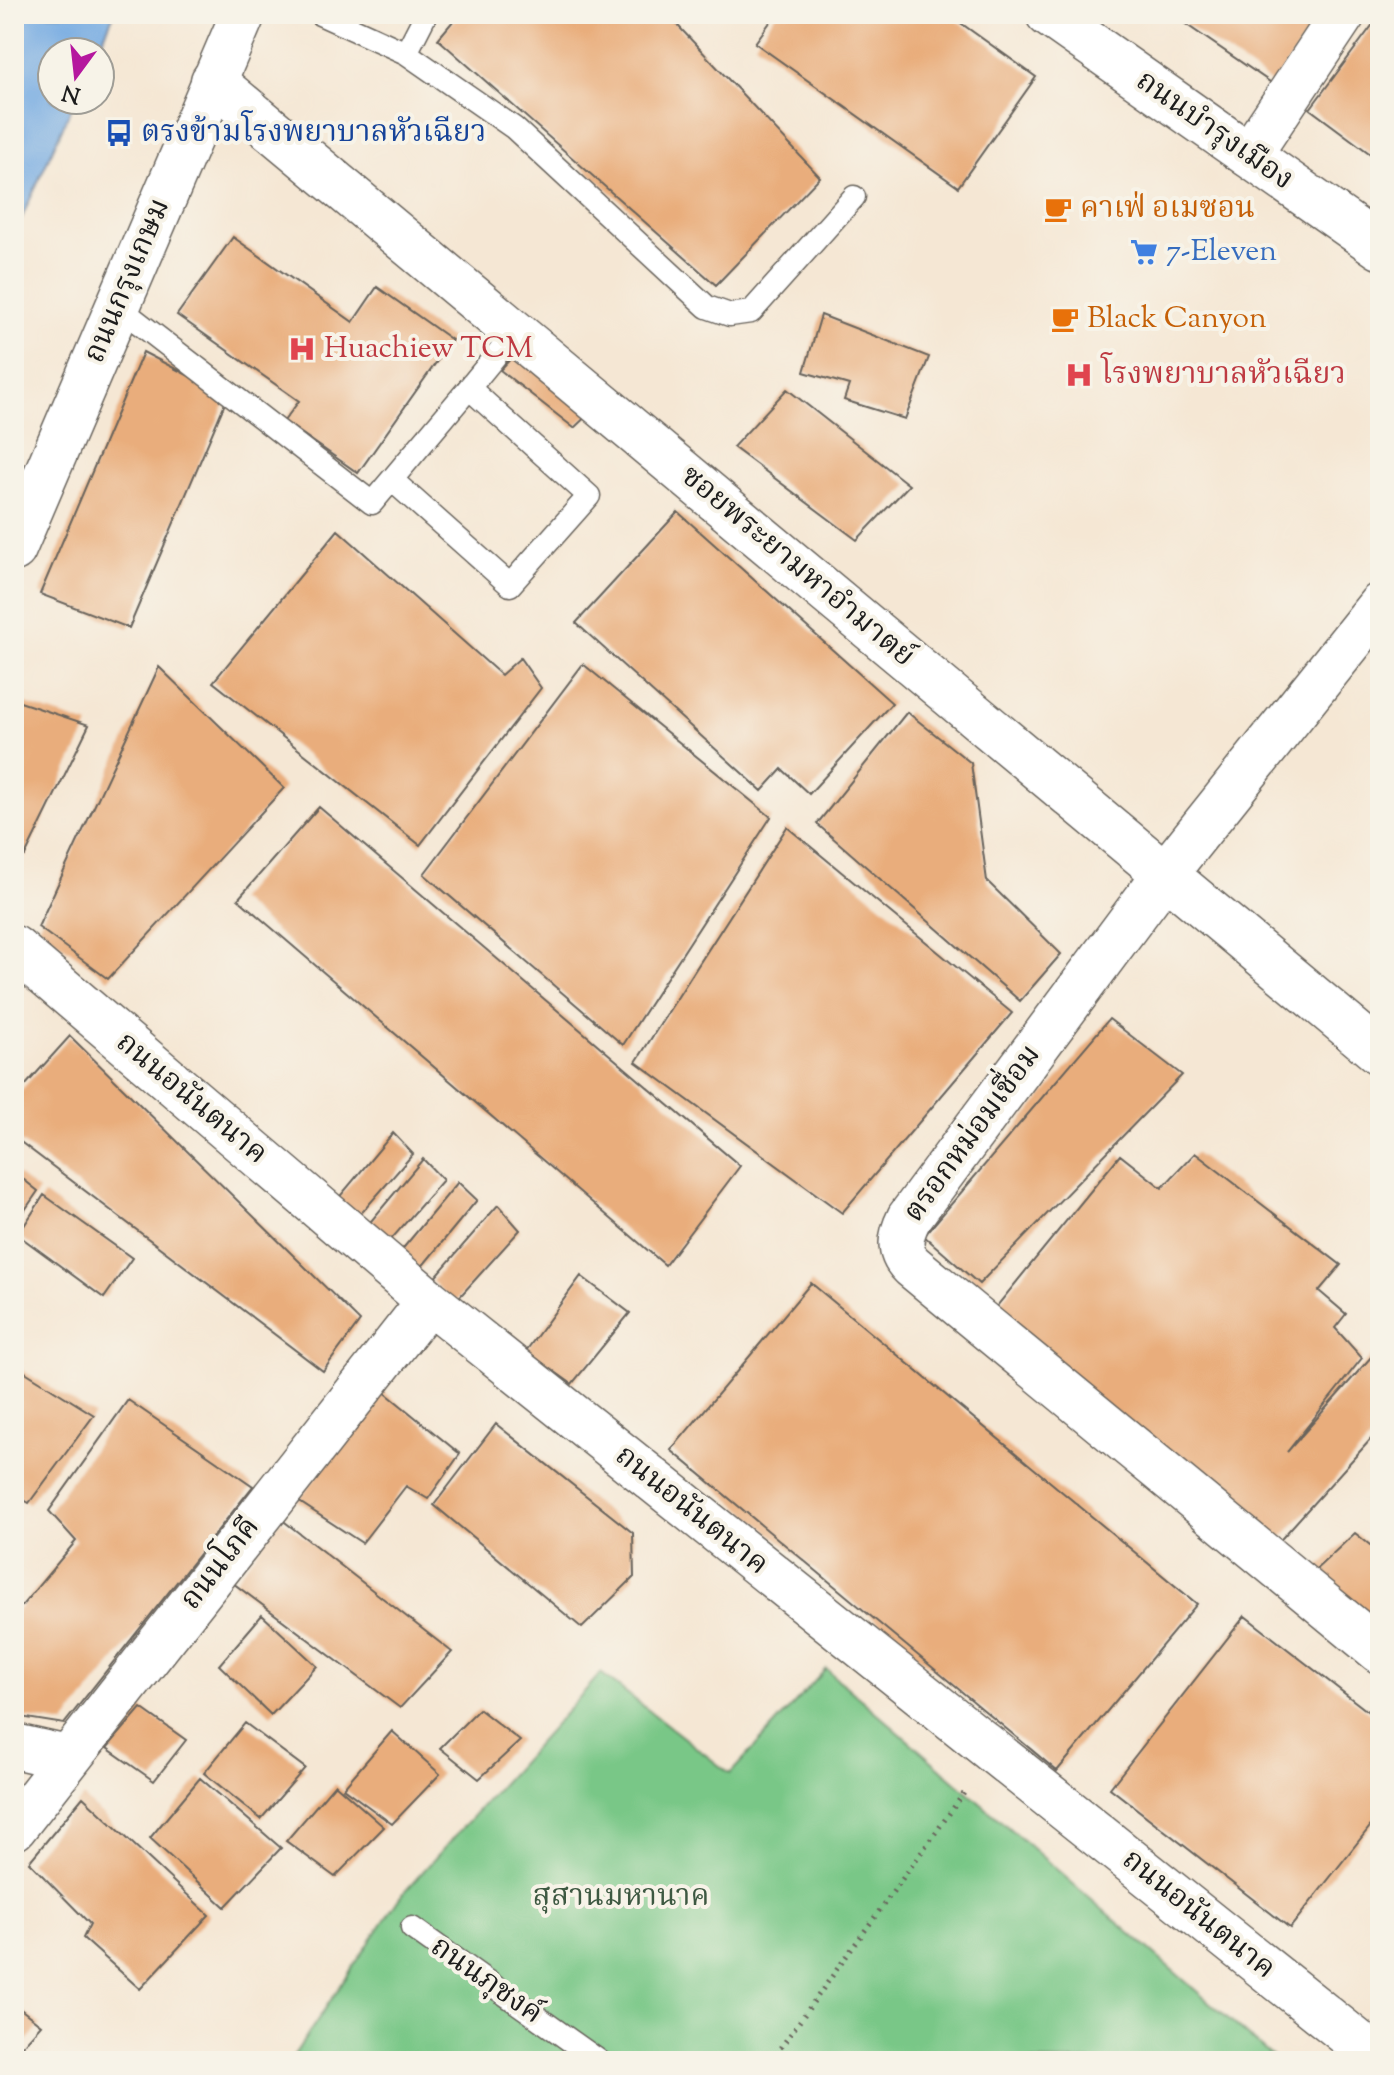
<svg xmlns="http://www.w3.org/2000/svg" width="1394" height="2075" font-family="'Sorts Mill Goudy','Noto Serif Thai',serif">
  <rect width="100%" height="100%" fill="#f7f3e8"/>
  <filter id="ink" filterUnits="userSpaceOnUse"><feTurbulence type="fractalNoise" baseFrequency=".0125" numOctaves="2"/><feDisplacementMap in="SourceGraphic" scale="16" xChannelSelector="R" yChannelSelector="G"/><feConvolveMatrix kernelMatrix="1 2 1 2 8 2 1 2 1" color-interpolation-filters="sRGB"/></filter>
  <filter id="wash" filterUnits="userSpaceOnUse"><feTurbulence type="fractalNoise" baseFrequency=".006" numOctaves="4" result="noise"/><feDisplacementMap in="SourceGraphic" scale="32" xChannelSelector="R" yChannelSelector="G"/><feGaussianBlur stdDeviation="1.8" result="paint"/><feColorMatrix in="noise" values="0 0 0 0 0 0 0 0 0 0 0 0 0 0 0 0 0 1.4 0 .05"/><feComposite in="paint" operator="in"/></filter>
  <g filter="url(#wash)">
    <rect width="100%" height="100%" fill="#f5e7d4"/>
    <path fill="#79c787" stroke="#4a7252" stroke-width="2" d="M 826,1669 L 1277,2061 L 290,2061 L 400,1897 L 601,1673 L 730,1774 Z"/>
    <path fill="#75aae2" stroke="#48637f" stroke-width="2" d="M 14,14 L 114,14 L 97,52 L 52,52 L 52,100 L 75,100 L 14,235 Z"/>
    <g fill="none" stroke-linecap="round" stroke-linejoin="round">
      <path stroke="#40556b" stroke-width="2" stroke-dasharray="10 8" stroke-linecap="butt" d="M 14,39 L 26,14"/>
    </g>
    <g id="blocks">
      <path fill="#e9ad7b" d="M 459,14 L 667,14 L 820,177 L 716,285 L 438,39 Z
        M 776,14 L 948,14 L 1036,77 L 958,187 L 755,43 Z
        M 1171,14 L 1321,14 L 1273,84 Z
        M 1380,15 L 1380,161 L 1310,109 Z
        M 233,237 L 353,322 L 377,287 L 452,340 L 358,473 L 284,421 L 299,401 L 177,315 Z
        M 821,315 L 929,357 L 905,419 L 844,400 L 849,385 L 804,372 Z
        M 520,349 L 594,409 L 574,428 L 500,370 Z
        M 143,352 L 228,396 L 129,628 L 40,594 Z
        M 787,389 L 909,485 L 857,540 L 733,447 Z
        M 678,512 L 892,703 L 809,794 L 782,769 L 762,791 L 576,623 Z
        M 338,530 L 501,675 L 520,658 L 541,688 L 420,845 L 213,682 Z
        M 583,664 L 771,817 L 623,1045 L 424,874 Z
        M 159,667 L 284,788 L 108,979 L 38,927 Z
        M 14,700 L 89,725 L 25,856 L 14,853 Z
        M 907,712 L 971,763 L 987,881 L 1061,954 L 1020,1001 L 817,824 Z
        M 319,807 L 740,1166 L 665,1265 L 238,899 Z
        M 787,827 L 1012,1013 L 842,1213 L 636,1062 Z
        M 1109,1019 L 1182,1075 L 979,1284 L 924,1236 Z
        M 70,1036 L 360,1321 L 323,1371 L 14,1137 L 14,1098 Z
        M 393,1133 L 413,1154 L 358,1217 L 336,1201 Z
        M 1195,1153 L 1341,1265 L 1319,1291 L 1346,1314 L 1335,1328 L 1362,1358 L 1287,1452 L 1380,1347 L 1380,1429 L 1274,1547 L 992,1312 L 1120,1155 L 1162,1188 Z
        M 423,1159 L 443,1180 L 388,1243 L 366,1227 Z
        M 14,1172 L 38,1191 L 16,1223 L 14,1222 Z
        M 458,1182 L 477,1200 L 420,1269 L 400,1252 Z
        M 44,1195 L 132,1258 L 104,1298 L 18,1235 Z
        M 498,1205 L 520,1230 L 454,1303 L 432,1281 Z
        M 581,1276 L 630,1313 L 572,1384 L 526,1351 Z
        M 811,1283 L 1197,1604 L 1057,1771 L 671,1450 Z
        M 14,1365 L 94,1415 L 29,1503 L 14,1494 Z
        M 383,1391 L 460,1454 L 428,1499 L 406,1486 L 362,1543 L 298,1501 Z
        M 128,1400 L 253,1486 L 64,1724 L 14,1716 L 14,1615 L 76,1541 L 49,1511 Z
        M 496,1424 L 633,1533 L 634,1577 L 582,1628 L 434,1505 Z
        M 281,1519 L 452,1652 L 400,1708 L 233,1583 Z
        M 1355,1533 L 1380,1553 L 1380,1628 L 1312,1573 Z
        M 262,1615 L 317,1666 L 271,1715 L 219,1665 Z
        M 1245,1616 L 1380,1721 L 1380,1814 L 1290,1928 L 1110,1788 Z
        M 141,1708 L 186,1740 L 154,1781 L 107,1748 Z
        M 479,1709 L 520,1741 L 479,1779 L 440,1748 Z
        M 245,1723 L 305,1768 L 261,1819 L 204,1773 Z
        M 392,1731 L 440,1774 L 392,1824 L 343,1788 Z
        M 200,1778 L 281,1848 L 225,1907 L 150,1838 Z
        M 335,1784 L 384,1827 L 335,1877 L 286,1841 Z
        M 83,1797 L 209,1915 L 140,1989 L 83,1938 L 90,1924 L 29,1862 Z
        M 14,2004 L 41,2025 L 14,2055 Z"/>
    </g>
  </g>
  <g filter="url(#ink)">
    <use href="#blocks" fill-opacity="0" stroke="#68635c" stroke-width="2"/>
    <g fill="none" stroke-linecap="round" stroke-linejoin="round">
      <g stroke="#68635c" stroke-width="25">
        <path id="service" d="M 320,14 L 406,53 L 514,128 L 707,307 L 730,315 L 751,312 L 854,197
          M 406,53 L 426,14
          M 117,306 L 372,503 L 469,388 L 589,496 L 510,585 L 392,480
          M 469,388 L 515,332
          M 412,1928 L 599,2061"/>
      </g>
      <g stroke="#68635c" stroke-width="47">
        <path id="minor" d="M 213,81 L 1380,1053
          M 1249,155 L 1343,14
          M 1380,605 L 1165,874 L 909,1218 C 900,1236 897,1251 912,1266 L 1380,1651
          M 14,948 L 429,1301 L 1380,2060
          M 14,1746 L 67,1758
          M 14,1828 L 429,1301"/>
      </g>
      <g stroke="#68635c" stroke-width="47">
        <path id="secondary" d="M 1048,14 L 1380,247
          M 14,549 L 243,14"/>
      </g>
      <path stroke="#68635c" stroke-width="5" stroke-dasharray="2 6" stroke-linecap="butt" d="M 771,2061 L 967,1789"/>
      <use href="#service" stroke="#fff" stroke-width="22"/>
      <use href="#minor" stroke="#fff" stroke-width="44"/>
      <use href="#secondary" stroke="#fff" stroke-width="44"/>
    </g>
  </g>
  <defs>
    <g id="bus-bare" transform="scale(2.16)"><path d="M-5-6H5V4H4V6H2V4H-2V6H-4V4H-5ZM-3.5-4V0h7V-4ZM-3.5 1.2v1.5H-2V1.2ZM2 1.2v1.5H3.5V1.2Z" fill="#1a4fb4" stroke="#f7f3e8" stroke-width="2.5" paint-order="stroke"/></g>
    <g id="cafe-bare" transform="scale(2.16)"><path d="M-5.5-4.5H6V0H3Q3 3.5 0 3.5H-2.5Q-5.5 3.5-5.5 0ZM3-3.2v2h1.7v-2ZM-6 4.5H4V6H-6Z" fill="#e8710a" stroke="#f7f3e8" stroke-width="2.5" paint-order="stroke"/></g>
    <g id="supermarket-bare" transform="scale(2.16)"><path d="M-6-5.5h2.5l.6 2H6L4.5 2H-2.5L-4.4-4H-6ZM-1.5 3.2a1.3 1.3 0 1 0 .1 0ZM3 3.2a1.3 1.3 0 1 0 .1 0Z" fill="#3f7fe0" stroke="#f7f3e8" stroke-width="2.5" paint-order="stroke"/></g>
    <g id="hospital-bare" transform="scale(2.16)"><path d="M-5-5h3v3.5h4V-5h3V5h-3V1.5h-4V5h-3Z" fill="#e0444e" stroke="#f7f3e8" stroke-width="2.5" paint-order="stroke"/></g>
  </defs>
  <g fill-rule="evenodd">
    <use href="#bus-bare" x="119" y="133"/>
    <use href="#cafe-bare" x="1058" y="209"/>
    <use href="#supermarket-bare" x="1144" y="252"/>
    <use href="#cafe-bare" x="1065" y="319"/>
    <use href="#hospital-bare" x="302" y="349"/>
    <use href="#hospital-bare" x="1079" y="375"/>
  </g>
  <g text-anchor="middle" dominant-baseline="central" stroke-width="8" stroke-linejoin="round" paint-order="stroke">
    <g font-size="30" fill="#1c1c1c" stroke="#f7f3e8">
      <text transform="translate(1214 131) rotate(35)">ถนนบำรุงเมือง</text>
      <text transform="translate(128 281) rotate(-67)">ถนนกรุงเกษม</text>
      <text transform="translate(797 567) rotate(40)">ซอยพระยามหาอำมาตย์</text>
      <text transform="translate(191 1099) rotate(40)">ถนนอนันตนาค</text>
      <text transform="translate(973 1134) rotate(-54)">ตรอกหม่อมเชื่อม</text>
      <text transform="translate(691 1511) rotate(39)">ถนนอนันตนาค</text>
      <text transform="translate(221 1564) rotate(-52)">ถนนโภคี</text>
      <text transform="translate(1198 1915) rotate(39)">ถนนอนันตนาค</text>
      <text transform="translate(486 1981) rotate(35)">ถนนภุชงค์</text>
    </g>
    <g font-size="30" fill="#164399" stroke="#f7f3e8" text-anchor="start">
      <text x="141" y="133">ตรงข้ามโรงพยาบาลหัวเฉียว</text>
    </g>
    <g font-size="30" fill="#c56008" stroke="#f7f3e8" text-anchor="start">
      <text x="1080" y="209">คาเฟ่ อเมซอน</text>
      <text x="1087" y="319">Black Canyon</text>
    </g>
    <g font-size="30" fill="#366cbe" stroke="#f7f3e8" text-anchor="start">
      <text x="1166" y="252">7-Eleven</text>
    </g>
    <g font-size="30" fill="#be3a42" stroke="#f7f3e8" text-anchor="start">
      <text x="324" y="349">Huachiew TCM</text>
      <text x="1101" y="375">โรงพยาบาลหัวเฉียว</text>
    </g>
    <g font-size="30" fill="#3d5841" stroke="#f7f3e8">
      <text x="621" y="1897">สุสานมหานาค</text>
    </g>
  </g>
  <rect width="1394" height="2075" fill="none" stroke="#f7f3e8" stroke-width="48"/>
  <g transform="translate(76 76) rotate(195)"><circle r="38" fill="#f7f3e8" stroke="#9f9d96" stroke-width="2"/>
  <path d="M0-6L14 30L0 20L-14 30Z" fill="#b5179e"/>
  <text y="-12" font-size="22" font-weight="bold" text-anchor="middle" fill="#1c1c1c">N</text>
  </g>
</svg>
